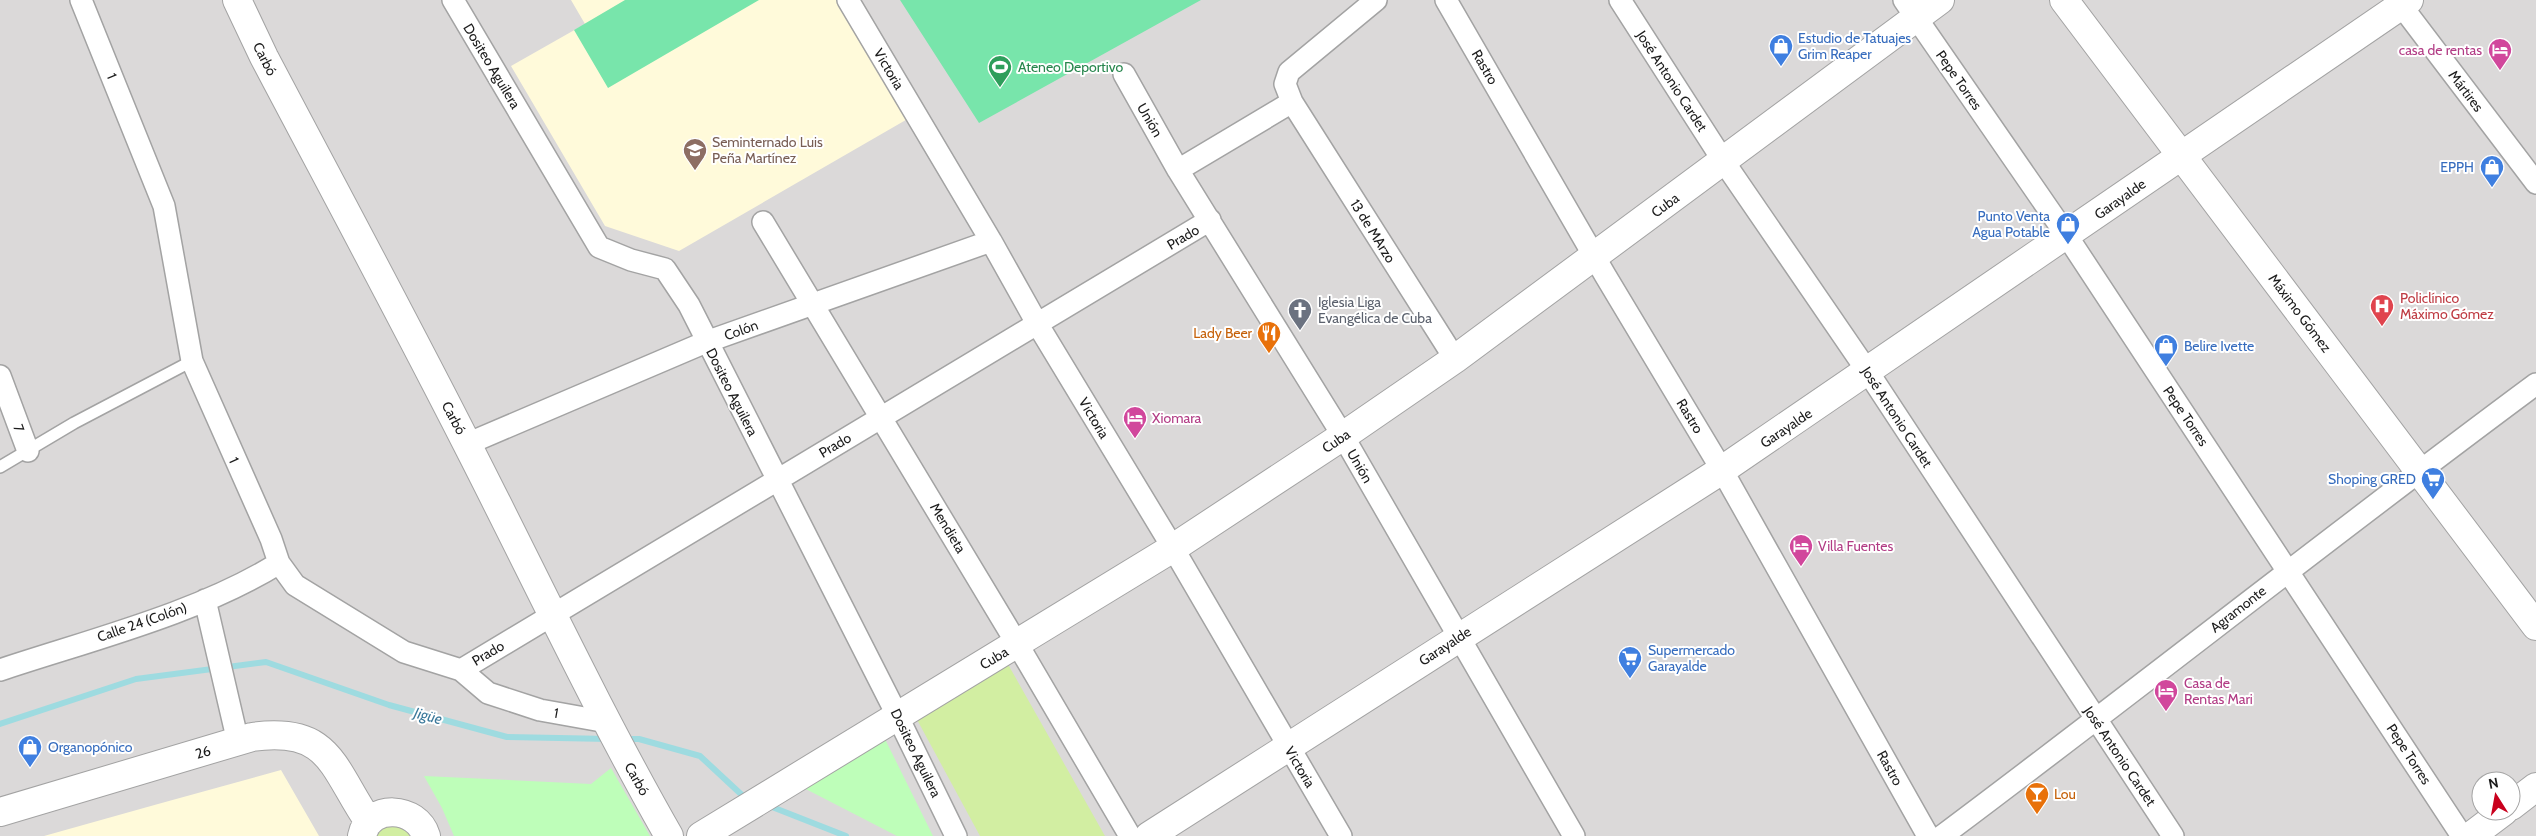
<svg xmlns="http://www.w3.org/2000/svg" width="2536" height="836" font-family="Cabin,sans-serif">
  <rect width="100%" height="100%" fill="#efe8e1"/>
  <path fill="#dbd9d9" fill-rule="evenodd" d="M 0,0 L 2536,0 L 2536,836 L 0,836 ZM 2481,781 L 2511,781 L 2511,811 L 2481,811 Z"/>
  <path fill="#fffada" d="M 571,0 L 842,0 L 911,117 L 679,251 L 605,226 L 511,66 L 585,24 Z
    M 281,770 L 319,836 L 44,836 L 158,804 Z"/>
  <path fill="#d2eea2" d="M 1005,659 L 1105,836 L 980,836 L 914,714 Z
    M 393,822 L 415,836 L 373,836 Z"/>
  <path fill="#befeb9" d="M 882,733 L 933,836 L 897,836 L 796,784 Z
    M 611,768 L 650,836 L 454,836 L 442,808 L 424,776 L 591,784 Z"/>
  <path fill="#78e5ab" d="M 625,0 L 759,0 L 608,88 L 574,30 Z
    M 900,0 L 1201,0 L 979,123 Z"/>
  <g fill="none" stroke-linecap="round" stroke-linejoin="round">
    <path stroke="#9edbe0" stroke-width="6" d="M 0,724 L 136,679 L 266,662 L 389,705 L 507,737 L 609,739
      M 624,739 L 639,739 L 700,756 L 743,796 L 748,798
      M 767,805 L 846,836"/>
    <g stroke="#a3a3a3" stroke-width="14">
      <path id="service" d="M 0,467 L 74,423 L 192,361"/>
    </g>
    <g stroke="#a3a3a3" stroke-width="24">
      <path id="minor" d="M 81,0 L 164,206 L 192,361 L 271,539 L 279,563 L 295,585 L 404,652 L 461,670 L 488,693 L 540,710 L 607,722
        M 453,0 L 599,247 L 631,260 L 665,269 L 689,305 L 892,705 L 956,836
        M 848,0 L 991,241 L 1038,325 L 1173,548 L 1341,836
        M 1446,0 L 1605,275 L 1722,470 L 1928,836
        M 1620,0 L 1724,162 L 1868,372 L 2173,836
        M 1904,0 L 2067,236 L 2462,836
        M 2397,0 L 2536,183
        M 1124,74 L 1178,170 L 1343,436 L 1574,836
        M 1292,102 L 1455,359
        M 1178,170 L 1292,102 L 1285,84 L 1289,72 L 1376,0
        M 763,222 L 1022,652 L 1130,836
        M 0,376 L 28,451
        M 467,444 L 706,342 L 991,241
        M 205,600 L 238,742
        M 0,670 C 90,640 199,613 279,563
        M 461,670 L 1210,220
        M 1942,836 C 2141,687 2336,532 2536,384"/>
    </g>
    <g stroke="#a3a3a3" stroke-width="30">
      <path id="tertiary" d="M 237,0 L 264,57 C 332,186 401,314 467,444 C 534,575 596,708 669,836
        M 2064,0 L 2536,626
        M 2511,806 L 2536,787
        M 0,812 L 252,737 C 331,726 332,768 369,822
        M 362,836 C 369,803 417,806 426,836
        M 701,836 L 1173,548 L 1343,436 L 1455,359 L 1940,0
        M 1149,836 L 1722,470 L 2409,0
        M 2471,836 L 2504,811"/>
    </g>
    <use href="#service" stroke="#fff" stroke-width="11"/>
    <use href="#minor" stroke="#fff" stroke-width="21"/>
    <use href="#tertiary" stroke="#fff" stroke-width="28"/>
  </g>
  <defs>
    <g id="shop-pin" transform="scale(1.25)"><path d="M0 17L-7.5 6A9.5 9.5 0 1 1 7.5 6Z" fill="#3f7fe0" stroke="#fff"/><path d="M-5-2.5h2.3a2.7 3.5 0 0 1 5.4 0H5L5.5 6h-11ZM-1.5-2.5h3a1.5 2.3 0 0 0-3 0Z" fill="#fff"/></g>
    <g id="hotel-pin" transform="scale(1.25)"><path d="M0 17L-7.5 6A9.5 9.5 0 1 1 7.5 6Z" fill="#d1479c" stroke="#fff"/><path d="M-6-4.5h1.5V1H6V5H4.5V3h-9V5H-6ZM-4 0a1.8 1.8 0 1 1 3.6 0ZM.5 0V-2.5h3Q6-2.5 6 0Z" fill="#fff"/></g>
    <g id="stadium-pin" transform="scale(1.25)"><path d="M0 17L-7.5 6A9.5 9.5 0 1 1 7.5 6Z" fill="#2e9e5b" stroke="#fff"/><path d="M0-5a6.5 5 0 1 0 0 10a6.5 5 0 1 0 0-10ZM-3.5-1.8h7v3.6h-7Z" fill="#fff"/></g>
    <g id="school-pin" transform="scale(1.25)"><path d="M0 17L-7.5 6A9.5 9.5 0 1 1 7.5 6Z" fill="#8d6e63" stroke="#fff"/><path d="M0-5L7-2L0 1L-7-2ZM-4 1L0 2.5L4 1V4Q0 6-4 4Z" fill="#fff"/></g>
    <g id="hospital-pin" transform="scale(1.25)"><path d="M0 17L-7.5 6A9.5 9.5 0 1 1 7.5 6Z" fill="#e0444e" stroke="#fff"/><path d="M-5-5h3v3.5h4V-5h3V5h-3V1.5h-4V5h-3Z" fill="#fff"/></g>
    <g id="church-pin" transform="scale(1.25)"><path d="M0 17L-7.5 6A9.5 9.5 0 1 1 7.5 6Z" fill="#6b7280" stroke="#fff"/><path d="M-1.2-6h2.4v3.5h3.3v2.4h-3.3V6h-2.4V-.1h-3.3v-2.4h3.3Z" fill="#fff"/></g>
    <g id="restaurant-pin" transform="scale(1.25)"><path d="M0 17L-7.5 6A9.5 9.5 0 1 1 7.5 6Z" fill="#e8710a" stroke="#fff"/><path d="M-5-6h1v4h1v-4h1v4h1v-4h1v5L-1.5 .5V6h-2V.5L-5-1ZM5-6V6H3V1.5H1.5Q1.5-4 5-6Z" fill="#fff"/></g>
    <g id="supermarket-pin" transform="scale(1.25)"><path d="M0 17L-7.5 6A9.5 9.5 0 1 1 7.5 6Z" fill="#3f7fe0" stroke="#fff"/><path d="M-6-5.5h2.5l.6 2H6L4.5 2H-2.5L-4.4-4H-6ZM-1.5 3.2a1.3 1.3 0 1 0 .1 0ZM3 3.2a1.3 1.3 0 1 0 .1 0Z" fill="#fff"/></g>
    <g id="bar-pin" transform="scale(1.25)"><path d="M0 17L-7.5 6A9.5 9.5 0 1 1 7.5 6Z" fill="#e8710a" stroke="#fff"/><path d="M-6-5H6L.8 .8V4.5H3.5V6h-7V4.5H-.8V.8Z" fill="#fff"/></g>
  </defs>
  <g fill-rule="evenodd">
    <use href="#shop-pin" x="1781" y="46"/>
    <use href="#hotel-pin" x="2500" y="50"/>
    <use href="#stadium-pin" x="1000" y="67"/>
    <use href="#school-pin" x="695" y="150"/>
    <use href="#shop-pin" x="2492" y="167"/>
    <use href="#shop-pin" x="2068" y="224"/>
    <use href="#hospital-pin" x="2382" y="306"/>
    <use href="#church-pin" x="1300" y="310"/>
    <use href="#restaurant-pin" x="1269" y="333"/>
    <use href="#shop-pin" x="2166" y="346"/>
    <use href="#hotel-pin" x="1135" y="418"/>
    <use href="#supermarket-pin" x="2433" y="479"/>
    <use href="#hotel-pin" x="1801" y="546"/>
    <use href="#supermarket-pin" x="1630" y="658"/>
    <use href="#hotel-pin" x="2166" y="691"/>
    <use href="#shop-pin" x="30" y="747"/>
    <use href="#bar-pin" x="2037" y="794"/>
  </g>
  <g text-anchor="middle" dominant-baseline="central" stroke-width="4" stroke-linejoin="round" paint-order="stroke">
    <g font-size="14" fill="#366cbe" stroke="#fff" text-anchor="start">
      <text x="1798" y="38">Estudio de Tatuajes<tspan x="1798" dy="16">Grim Reaper</tspan></text>
      <text x="2474" y="167" text-anchor="end">EPPH</text>
      <text x="2050" y="216" text-anchor="end">Punto Venta<tspan x="2050" dy="16">Agua Potable</tspan></text>
      <text x="2184" y="346">Belire Ivette</text>
      <text x="2416" y="479" text-anchor="end">Shoping GRED</text>
      <text x="1648" y="650">Supermercado<tspan x="1648" dy="16">Garayalde</tspan></text>
      <text x="48" y="747">Organopónico</text>
    </g>
    <g font-size="14" fill="#b23c85" stroke="#fff" text-anchor="start">
      <text x="2482" y="50" text-anchor="end">casa de rentas</text>
      <text x="1152" y="418">Xiomara</text>
      <text x="1818" y="546">Villa Fuentes</text>
      <text x="2184" y="683">Casa de<tspan x="2184" dy="16">Rentas Mari</tspan></text>
    </g>
    <g font-size="14" fill="#1c1c1c" stroke="#fff">
      <text transform="translate(265 59) rotate(63)">Carbó</text>
      <text transform="translate(492 66) rotate(59)">Dositeo Aguilera</text>
      <text transform="translate(1485 67) rotate(60)">Rastro</text>
      <text transform="translate(889 69) rotate(59)">Victoria</text>
      <text transform="translate(112 76) rotate(68)">1</text>
      <text transform="translate(1959 80) rotate(55)">Pepe Torres</text>
      <text transform="translate(1672 81) rotate(57)">José Antonio Cardet</text>
      <text transform="translate(2466 91) rotate(53)">Mártires</text>
      <text transform="translate(1150 120) rotate(60)">Unión</text>
      <text transform="translate(2120 199) rotate(-35)">Garayalde</text>
      <text transform="translate(1665 205) rotate(-36)">Cuba</text>
      <text transform="translate(1373 231) rotate(58)">13 de MArzo</text>
      <text transform="translate(1183 237) rotate(-31)">Prado</text>
      <text transform="translate(2300 313) rotate(53)">Máximo Gómez</text>
      <text transform="translate(741 330) rotate(-19)">Colón</text>
      <text transform="translate(732 392) rotate(63)">Dositeo Aguilera</text>
      <text transform="translate(1690 416) rotate(59)">Rastro</text>
      <text transform="translate(2186 416) rotate(56)">Pepe Torres</text>
      <text transform="translate(1897 417) rotate(57)">José Antonio Cardet</text>
      <text transform="translate(454 418) rotate(62)">Carbó</text>
      <text transform="translate(1094 418) rotate(59)">Victoria</text>
      <text transform="translate(19 428) rotate(70)">7</text>
      <text transform="translate(1786 428) rotate(-34)">Garayalde</text>
      <text transform="translate(1336 441) rotate(-34)">Cuba</text>
      <text transform="translate(835 445) rotate(-31)">Prado</text>
      <text transform="translate(234 460) rotate(66)">1</text>
      <text transform="translate(1360 466) rotate(60)">Unión</text>
      <text transform="translate(948 528) rotate(59)">Mendieta</text>
      <text transform="translate(2238 609) rotate(-38)">Agramonte</text>
      <text transform="translate(142 622) rotate(-19)">Calle 24 (Colón)</text>
      <text transform="translate(1445 646) rotate(-33)">Garayalde</text>
      <text transform="translate(488 653) rotate(-31)">Prado</text>
      <text transform="translate(994 658) rotate(-31)">Cuba</text>
      <text transform="translate(556 713) rotate(10)">1</text>
      <text transform="translate(203 752) rotate(-16)">26</text>
      <text transform="translate(916 753) rotate(64)">Dositeo Aguilera</text>
      <text transform="translate(2409 754) rotate(57)">Pepe Torres</text>
      <text transform="translate(2120 756) rotate(56)">José Antonio Cardet</text>
      <text transform="translate(1300 767) rotate(59)">Victoria</text>
      <text transform="translate(1890 768) rotate(61)">Rastro</text>
      <text transform="translate(637 779) rotate(61)">Carbó</text>
    </g>
    <g font-size="14" fill="#27864d" stroke="#fff" text-anchor="start">
      <text x="1018" y="67">Ateneo Deportivo</text>
    </g>
    <g font-size="14" fill="#785e54" stroke="#fff" text-anchor="start">
      <text x="712" y="142">Seminternado Luis<tspan x="712" dy="16">Peña Martínez</tspan></text>
    </g>
    <g font-size="14" fill="#be3a42" stroke="#fff" text-anchor="start">
      <text x="2400" y="298">Policlínico<tspan x="2400" dy="16">Máximo Gómez</tspan></text>
    </g>
    <g font-size="14" fill="#5b616d" stroke="#fff" text-anchor="start">
      <text x="1318" y="302">Iglesia Liga<tspan x="1318" dy="16">Evangélica de Cuba</tspan></text>
    </g>
    <g font-size="14" fill="#c56008" stroke="#fff" text-anchor="end">
      <text x="1252" y="333">Lady Beer</text>
      <text x="2054" y="794" text-anchor="start">Lou</text>
    </g>
    <g font-size="15" font-style="italic" fill="#3b799b" stroke="#fff">
      <text transform="translate(428 716) rotate(15)">Jigüe</text>
    </g>
  </g>
  <g transform="translate(2496 796) rotate(349)"><circle r="24" fill="#ffffff" stroke="#a4a4a4"/>
  <path d="M0-4L9 19L0 12L-9 19Z" fill="#c9001d"/>
  <text y="-8" font-size="14" font-weight="bold" text-anchor="middle" fill="#1c1c1c">N</text>
  </g>
</svg>
